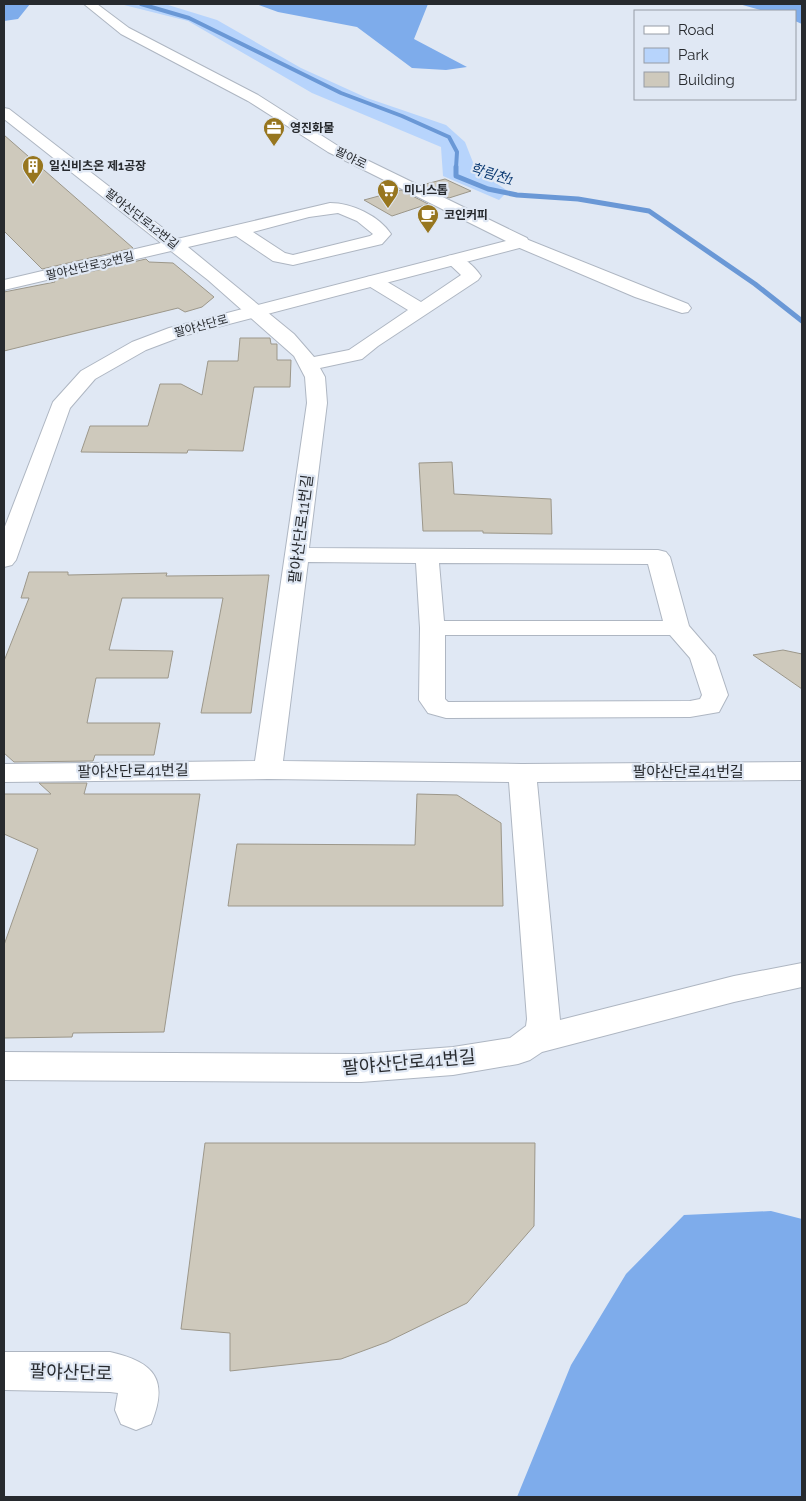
<svg xmlns="http://www.w3.org/2000/svg" width="806" height="1501" font-family="Raleway,'Noto Sans KR',sans-serif">
  <rect width="100%" height="100%" fill="#e0e8f4"/>
  <path fill="#b7d4fc" d="M 120,4 L 165,4 L 217,20 L 301,68 L 367,98 L 446,125 L 465,142 L 476,170 L 508,191 L 499,200 L 443,176 L 441,147 L 312,93 L 188,21 Z"/>
  <path fill="#7eaceb" d="M 4,4 L 30,4 L 18,19 L 4,21 Z
    M 256,4 L 428,4 L 414,39 L 467,67 L 446,70 L 412,68 L 357,27 L 278,12 Z
    M 739,4 L 802,4 L 802,24 L 795,21 L 795,11 L 764,11 Z
    M 771,1211 L 802,1219 L 802,1497 L 517,1497 L 571,1365 L 626,1274 L 684,1215 Z"/>
  <g fill="none" stroke-linecap="round" stroke-linejoin="round">
    <path stroke="#6a98d6" stroke-width="4" d="M 141,4 L 189,18 L 341,93 L 402,116 L 449,137 L 457,152 L 456,168"/>
    <path stroke="#6a98d6" stroke-width="5" d="M 456,167 L 456,176 L 488,189 L 517,195 L 578,199 L 649,211 L 755,284 L 802,321"/>
  </g>
  <path fill="#cec9bc" stroke="#9c978a" d="M 4,135 L 133,248 L 42,269 L 4,231 Z
    M 445,179 L 471,191 L 449,198 L 422,185 Z
    M 401,190 L 428,204 L 392,216 L 364,200 Z
    M 146,259 L 149,262 L 173,263 L 214,297 L 202,307 L 185,312 L 178,308 L 4,351 L 4,292 L 55,282 L 54,280 Z
    M 240,338 L 270,338 L 271,344 L 277,344 L 277,360 L 291,360 L 290,387 L 254,387 L 243,451 L 188,450 L 187,453 L 81,452 L 90,426 L 148,426 L 160,384 L 181,384 L 202,395 L 208,361 L 238,361 Z
    M 452,462 L 454,494 L 551,499 L 552,534 L 483,533 L 483,531 L 423,531 L 419,463 Z
    M 29,572 L 68,572 L 68,575 L 167,573 L 166,576 L 269,575 L 251,713 L 201,713 L 223,598 L 122,598 L 109,650 L 173,651 L 168,678 L 96,678 L 87,723 L 160,723 L 154,755 L 95,755 L 93,761 L 14,762 L 4,753 L 4,661 L 29,598 L 21,598 Z
    M 783,650 L 802,654 L 802,689 L 753,655 Z
    M 39,783 L 87,783 L 84,794 L 200,794 L 164,1032 L 73,1033 L 72,1037 L 4,1038 L 4,945 L 38,849 L 4,834 L 4,794 L 51,794 Z
    M 417,794 L 457,795 L 501,823 L 503,906 L 228,906 L 237,844 L 415,845 Z
    M 205,1143 L 535,1143 L 534,1226 L 467,1303 L 387,1342 L 341,1359 L 230,1371 L 230,1333 L 181,1329 Z"/>
  <g fill="none" stroke-linecap="round" stroke-linejoin="round">
    <g stroke="#aeb6c2" stroke-width="2">
      <path id="minor" d="M 4,108 L 9,109 L 177,239 L 330,203 C 352,203 379,216 391,234 L 382,244 L 293,265 L 273,261 L 236,236 L 188,247 L 294,334 L 314,357 L 349,350 L 408,310 L 367,285 L 364,281 L 367,277 L 373,276 L 379,277 L 421,302 L 461,275 L 445,260 L 448,256 C 461,253 474,266 481,276 L 478,280 L 378,346 L 362,359 L 320,368 L 325,377 L 327,403 L 309,548 L 658,550 L 666,552 L 670,557 L 689,626 L 715,656 L 728,695 L 719,712 L 690,717 L 446,718 L 428,713 L 419,700 L 420,628 L 416,563 L 308,562 L 283,761 L 522,764 L 802,762 L 802,780 L 537,782 L 560,1020 L 734,976 L 802,963 L 802,987 L 734,1002 L 542,1052 L 530,1060 L 518,1064 L 453,1075 L 361,1082 L 4,1080 L 4,1052 L 361,1054 L 453,1047 L 510,1038 L 526,1026 L 527,1019 L 509,782 L 268,779 L 4,782 L 4,764 L 255,761 L 307,403 L 305,377 L 294,356 L 208,280 L 171,251 L 4,290 L 4,280 L 161,243 L 4,119 ZM 338,213 L 357,221 L 373,234 L 370,236 L 293,255 L 285,253 L 253,232 L 309,217 ZM 439,563 L 648,564 L 663,621 L 444,621 ZM 445,635 L 670,635 L 690,658 L 702,695 L 700,699 L 690,701 L 448,702 L 445,699 Z
        M 521,237 L 688,304 L 691,308 L 688,312 L 682,313 L 635,297 L 515,246 L 513,242 L 515,238 Z"/>
    </g>
    <g stroke="#aeb6c2" stroke-width="2">
      <path id="tertiary" d="M 84,4 L 97,4 L 129,28 L 258,95 L 338,146 L 527,238 L 529,242 L 527,246 L 183,336 L 146,350 L 95,379 L 70,408 L 16,560 L 12,565 L 4,567 L 4,529 L 53,402 L 81,371 L 132,342 L 169,328 L 506,241 L 328,152 L 248,101 L 121,34 Z
        M 4,1352 L 110,1352 C 155,1362 169,1380 151,1424 L 136,1430 L 121,1424 L 115,1410 L 118,1393 L 110,1392 L 4,1390 Z"/>
    </g>
    <use href="#minor" fill="#fff" fill-rule="evenodd"/>
    <use href="#tertiary" fill="#fff" fill-rule="evenodd"/>
  </g>
  <defs>
    <g id="office-pin" transform="scale(1.125)"><path d="M0 17L-7.5 6A9.5 9.5 0 1 1 7.5 6Z" fill="#97761f" stroke="#e0e8f4"/><path d="M-6-3h4V-5.5h4V-3h4V5H-6ZM-1-4.5V-3h2v-1.5ZM-6 0V1H6V0Z" fill="#fff"/></g>
    <g id="building-pin" transform="scale(1.125)"><path d="M0 17L-7.5 6A9.5 9.5 0 1 1 7.5 6Z" fill="#97761f" stroke="#e0e8f4"/><path d="M-4-6H4V6H1V3H-1V6H-4ZM-2.5-4.3h1.7v1.8h-1.7ZM.8-4.3h1.7v1.8H.8ZM-2.5-1h1.7V.8h-1.7ZM.8-1h1.7V.8H.8Z" fill="#fff"/></g>
    <g id="supermarket-pin" transform="scale(1.125)"><path d="M0 17L-7.5 6A9.5 9.5 0 1 1 7.5 6Z" fill="#97761f" stroke="#e0e8f4"/><path d="M-6-5.5h2.5l.6 2H6L4.5 2H-2.5L-4.4-4H-6ZM-1.5 3.2a1.3 1.3 0 1 0 .1 0ZM3 3.2a1.3 1.3 0 1 0 .1 0Z" fill="#fff"/></g>
    <g id="cafe-pin" transform="scale(1.125)"><path d="M0 17L-7.5 6A9.5 9.5 0 1 1 7.5 6Z" fill="#97761f" stroke="#e0e8f4"/><path d="M-5.5-4.5H6V0H3Q3 3.5 0 3.5H-2.5Q-5.5 3.5-5.5 0ZM3-3.2v2h1.7v-2ZM-6 4.5H4V6H-6Z" fill="#fff"/></g>
  </defs>
  <g fill-rule="evenodd">
    <use href="#office-pin" x="274" y="128"/>
    <use href="#building-pin" x="33" y="166"/>
    <use href="#supermarket-pin" x="388" y="190"/>
    <use href="#cafe-pin" x="428" y="215"/>
  </g>
  <g text-anchor="middle" dominant-baseline="central" stroke-width="4.5" stroke-linejoin="round" paint-order="stroke">
    <g font-size="12" font-weight="bold" fill="#272a2e" stroke="#e0e8f4" text-anchor="start">
      <text x="290" y="128">영진화물</text>
      <text x="49" y="166">일신비츠온 제1공장</text>
      <text x="404" y="190">미니스톱</text>
      <text x="444" y="215">코인커피</text>
    </g>
    <g font-size="12" fill="#272a2e" stroke="#e0e8f4">
      <text transform="translate(351 158) rotate(26)">팔야로</text>
      <text transform="translate(142 219) rotate(38)">팔야산단로12번길</text>
      <text transform="translate(90 266) rotate(-13)">팔야산단로32번길</text>
      <text transform="translate(201 326) rotate(-15)">팔야산단로</text>
    </g>
    <g font-size="14" font-style="italic" fill="#0d3b73" stroke="#e0e8f4">
      <text transform="translate(492 174) rotate(17)">학림천1</text>
    </g>
    <g font-size="15" fill="#272a2e" stroke="#e0e8f4">
      <text transform="translate(301 529) rotate(-83)">팔야산단로11번길</text>
      <text transform="translate(133 771) rotate(-1)">팔야산단로41번길</text>
      <text x="688" y="772">팔야산단로41번길</text>
    </g>
    <g font-size="18" fill="#272a2e" stroke="#e0e8f4">
      <text transform="translate(409 1062) rotate(-5)">팔야산단로41번길</text>
      <text transform="translate(71 1372) rotate(2)">팔야산단로</text>
    </g>
  </g>
  <rect width="806" height="1501" fill="none" stroke="#272a2e" stroke-width="10"/>
  <rect x="634" y="10" width="162" height="90" fill="#e0e8f4" stroke="#969ca5"/>
  <rect x="644" y="26" width="25" height="8" fill="#ffffff" stroke="#969ca5"/>
  <text x="678" y="35" font-size="15" fill="#272a2e">Road</text>
  <rect x="644" y="48" width="25" height="15" fill="#b7d4fc" stroke="#969ca5"/>
  <text x="678" y="60" font-size="15" fill="#272a2e">Park</text>
  <rect x="644" y="72" width="25" height="15" fill="#cec9bc" stroke="#969ca5"/>
  <text x="678" y="85" font-size="15" fill="#272a2e">Building</text>
</svg>
